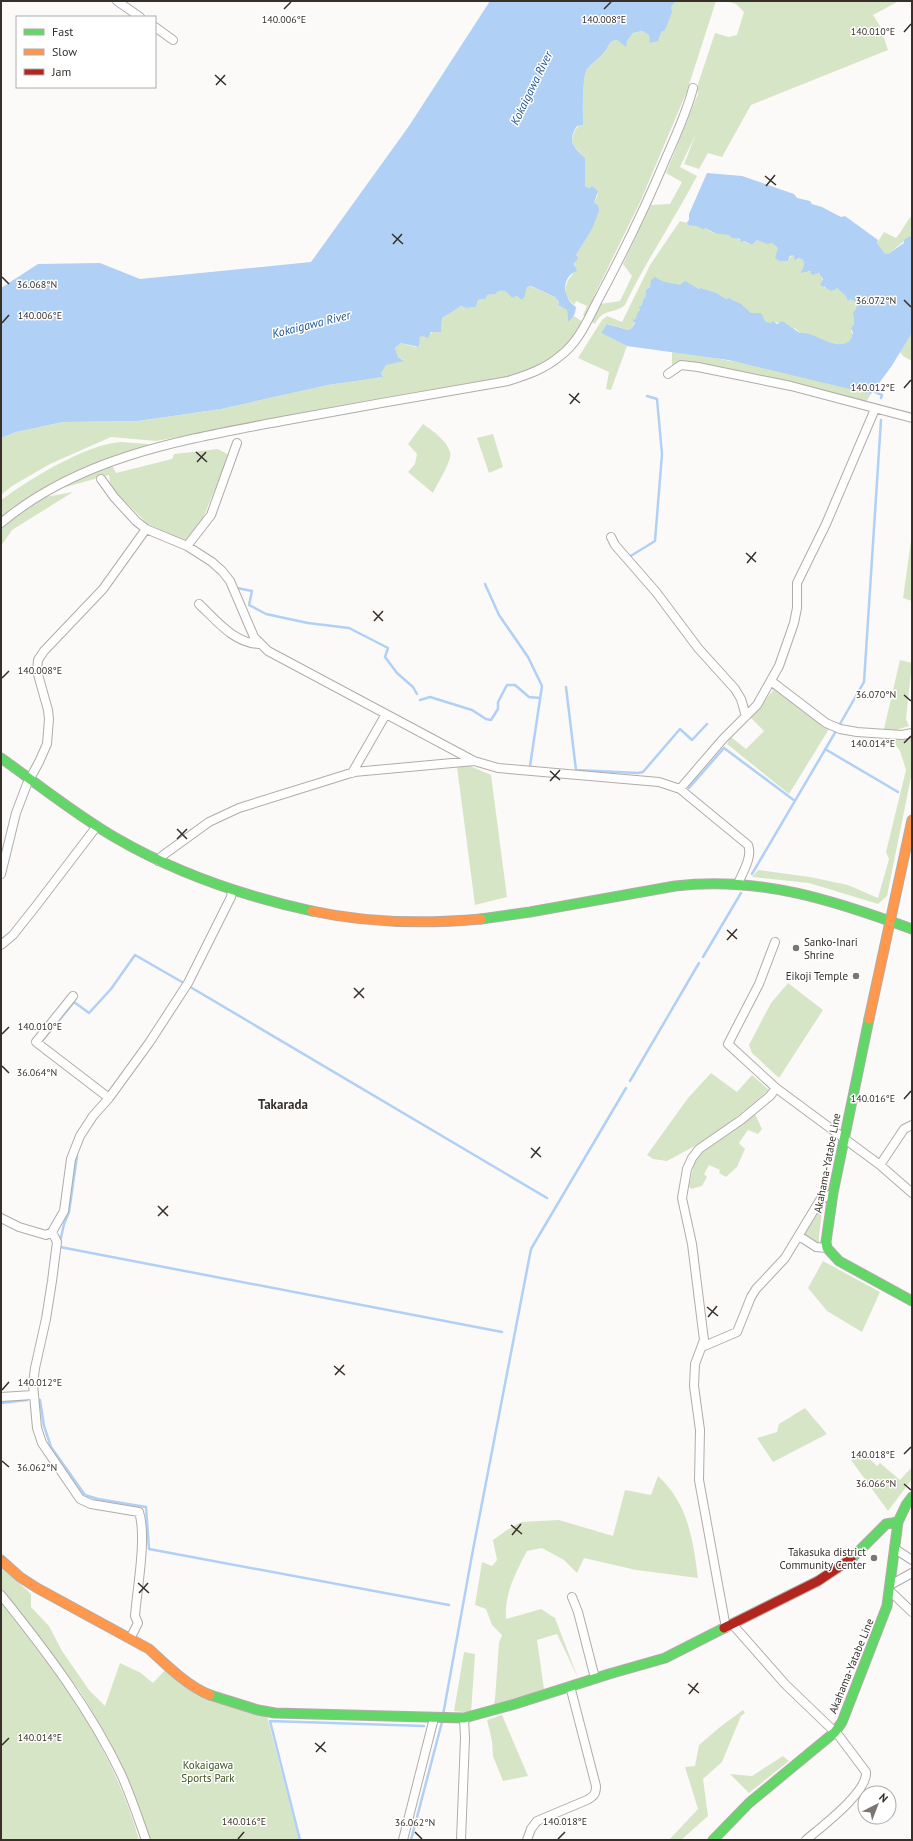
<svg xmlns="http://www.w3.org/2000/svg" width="913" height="1841" font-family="'PT Sans',sans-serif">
  <rect width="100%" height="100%" fill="#fcfaf8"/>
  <path fill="#d7e5c7" d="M 676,1 L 716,1 L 687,91 L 641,200 L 595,294 L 586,317 L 583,315 L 587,306 L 576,301 L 574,305 L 566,296 L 566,286 L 568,280 L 574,272 L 576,255 L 591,231 L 594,203 L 598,194 L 592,186 L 589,188 L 585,186 L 585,158 C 573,146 567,142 578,126 L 583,125 C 583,114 582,77 587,69 C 592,63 600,58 605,51 C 610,46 608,41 617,40 L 621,43 L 627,41 L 633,33 L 642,31 L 649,35 L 661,32 L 671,7 Z
    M 726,1 L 899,1 L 873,15 L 880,26 L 888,50 L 751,105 L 722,157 L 708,153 L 699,169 L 684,164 L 696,134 L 680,167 L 697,176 C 674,220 646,261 625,305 C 613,315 604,307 595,324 L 590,321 L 600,304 L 620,301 L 632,276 L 623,264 L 651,205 L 670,204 L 682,182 L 666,173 L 698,94 L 697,87 L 715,33 L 729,37 L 737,35 L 744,12 L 736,4 Z
    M 912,215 L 912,235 L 888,254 L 883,253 L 877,243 L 884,232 L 896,238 C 902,231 906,222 912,215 Z
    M 680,221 L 706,228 L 711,232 L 729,235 L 752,245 L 757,240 L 771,242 L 778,248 L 777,257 L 788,261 L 792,255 L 794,255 L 796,261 L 799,258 L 803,260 L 804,264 L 802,270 L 821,274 L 824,288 L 837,288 L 857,302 L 856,309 L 853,312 L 854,324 L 851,330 L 853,335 C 852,336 851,338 850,340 C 842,353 811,332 800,333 L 796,329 L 775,322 C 767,326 763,320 761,313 C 758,313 753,313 751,313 C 743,311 737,297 726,299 L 717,293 L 701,288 L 699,289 L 686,283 L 680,285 L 662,282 L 651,283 L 650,287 L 646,290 L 646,296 L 632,328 L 628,330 L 608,324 L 601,333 L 627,346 L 611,390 L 606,389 L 609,372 L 578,358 L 602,320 L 607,316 L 622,322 L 650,265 Z
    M 530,286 L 555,297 L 559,302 L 558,305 L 567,310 L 568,321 L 574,316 L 583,322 L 573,338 L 557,353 L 535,368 L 512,376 L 156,441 L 111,437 L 50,464 L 12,486 L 1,495 L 1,438 L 16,432 L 63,422 L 138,421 L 221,409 L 328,385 L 383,377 L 381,373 L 386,364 L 403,360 L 398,357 L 395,348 L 401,343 L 416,347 L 420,346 L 418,342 L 421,336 L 429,335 L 434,331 L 441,331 L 442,318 C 449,314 455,310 461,306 L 466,308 L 476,307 L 478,300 L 482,300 L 487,295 L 496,294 L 497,292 C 504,289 507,291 512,298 L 517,296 L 521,298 L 525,296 L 527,287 Z
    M 912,333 L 912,361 L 903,356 L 900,352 Z
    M 672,352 C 740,360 805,377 871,394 L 866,402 L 731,369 L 685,361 L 672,365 Z
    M 423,424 C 432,430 447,441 450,452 C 453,460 437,484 433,493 L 408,472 L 415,464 L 417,454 L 408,444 Z
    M 493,434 L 503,467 L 489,473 L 477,438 Z
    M 121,442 L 148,444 L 149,446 C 117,456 83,466 54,482 C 35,493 18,506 1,520 L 1,500 C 30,479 86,444 121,442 Z
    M 218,449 L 229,455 L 201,523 L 186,542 L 148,524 L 117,494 L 110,484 L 109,475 L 48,492 L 112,465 L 116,473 L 172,459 L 174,454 Z
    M 73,492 L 12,530 L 1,546 L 1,526 L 39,498 Z
    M 912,534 L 912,601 L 903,598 Z
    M 900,660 L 912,663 L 906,719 L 909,726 L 896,730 L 884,729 Z
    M 774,688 L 829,729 L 789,794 L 727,744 L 731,737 L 746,749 L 764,731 L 750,717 L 772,692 Z
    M 912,738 L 912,772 L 887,896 L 878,904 L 809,883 L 752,877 L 758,870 L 810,877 L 848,885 L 878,898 L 889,859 L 886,852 L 906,770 L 900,751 L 892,740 Z
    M 470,766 L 491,775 L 507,897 L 475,905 L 457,767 Z
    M 788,983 L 823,1010 L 779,1078 L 752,1053 L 749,1045 L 771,1003 Z
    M 711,1073 L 737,1092 L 752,1075 L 769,1090 L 722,1129 L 695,1146 L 667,1161 L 653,1159 L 647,1155 L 688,1098 Z
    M 755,1114 L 762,1129 L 758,1134 L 748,1130 L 739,1143 L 745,1149 L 737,1167 L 726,1177 L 719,1173 L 720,1170 L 709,1165 L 704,1174 L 707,1177 L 702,1186 L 691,1189 L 689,1186 L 694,1163 L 700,1154 Z
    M 823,1204 L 819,1236 L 819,1244 L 803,1237 Z
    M 823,1261 L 880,1292 L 862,1332 L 827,1311 L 808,1288 Z
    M 805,1408 L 827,1434 L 773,1462 L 757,1438 L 777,1432 L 779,1424 Z
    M 860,1450 L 877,1466 L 880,1463 L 900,1480 L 912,1467 L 912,1479 L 888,1511 L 851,1460 Z
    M 658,1476 C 688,1503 693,1540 698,1578 L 636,1570 L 584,1558 L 577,1573 L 564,1560 L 542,1548 L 527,1551 C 516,1572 504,1594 506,1619 L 541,1609 L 555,1618 L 578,1678 L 557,1634 L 537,1640 L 544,1689 L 493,1708 L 495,1699 L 499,1643 L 502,1635 L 492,1625 L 486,1609 L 475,1605 L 482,1562 L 492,1566 L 497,1560 L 493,1540 L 507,1530 L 521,1522 L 559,1520 L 613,1536 L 625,1490 L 651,1495 Z
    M 1,1566 L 31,1594 L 31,1607 L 49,1626 L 62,1651 L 89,1690 L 105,1706 L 120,1663 L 141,1673 L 153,1683 L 166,1669 L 267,1716 L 299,1840 L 151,1840 C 135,1795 118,1756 94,1715 C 86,1701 79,1687 67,1677 L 1,1590 Z
    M 1,1601 C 59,1674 114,1750 139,1840 L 1,1840 Z
    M 464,1652 L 475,1654 L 471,1713 L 454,1711 Z
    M 743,1710 L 745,1713 L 741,1716 L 722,1762 L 703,1779 L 708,1816 L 681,1840 L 669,1840 L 698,1809 L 685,1767 L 695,1766 L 699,1745 L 720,1727 Z
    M 502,1715 L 528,1776 L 503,1781 L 493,1756 L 492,1741 L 487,1720 Z
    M 783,1756 L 789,1761 L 749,1793 L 730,1774 L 752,1776 Z"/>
  <path fill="#b0d0f5" d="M 490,1 L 676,1 L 671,7 L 672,12 L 665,30 L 661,32 L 658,41 L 650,43 L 649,35 L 642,31 L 633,33 L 627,41 L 626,47 L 617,40 C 608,41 610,46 605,51 C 600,58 592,63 587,69 C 582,77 583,115 583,125 L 577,126 C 567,141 573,147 585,158 L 585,186 L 589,188 L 592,186 L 598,191 L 594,203 L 598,205 L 599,211 L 591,231 L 576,255 L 578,258 L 574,264 L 577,271 C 560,277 563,299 576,307 C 575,314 574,317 568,322 L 567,310 L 558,305 L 559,302 L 555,297 L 531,286 L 527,287 L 525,296 L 522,300 L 517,296 L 512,298 C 507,292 504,289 497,292 L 496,294 L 487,295 L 485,299 L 478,300 L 476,307 L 466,308 L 461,306 C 455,310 449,314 442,318 L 441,332 L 431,332 L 428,338 L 423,336 L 420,337 L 419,347 L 401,343 L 395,348 L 398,357 L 404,361 L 386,365 L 381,373 L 383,377 L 328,385 L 221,409 L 138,421 L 63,422 L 16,432 L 1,438 L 1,288 L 38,264 L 100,263 L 140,279 L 311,262 L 409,126 Z
    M 707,173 L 742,176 L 794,194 L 797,198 L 810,201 L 812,204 L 822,207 L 841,217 L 845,216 L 878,240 L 877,243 L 884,253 L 888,254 L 904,243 L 904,240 L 912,235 L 912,233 L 912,333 L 891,367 L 871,394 L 728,360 L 627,346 L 601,333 L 607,324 L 628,330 L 632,328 L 635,323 L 632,319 L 635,320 L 638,312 L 640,310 L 639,307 L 642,305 L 643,300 L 646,296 L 646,290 L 650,287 L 651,280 L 655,277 C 665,284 670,282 680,285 L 685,281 L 699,289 L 701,288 L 717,293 L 726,299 L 729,298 L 741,304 L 751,313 L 761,313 C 765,318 762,322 771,323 L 773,321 L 777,324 L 782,321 L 800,333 C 814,331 835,352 849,341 C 851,340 852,335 853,333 L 851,328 L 854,324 L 853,312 L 856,309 L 857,302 L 850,299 L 848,301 L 846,296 L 837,288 L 832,291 L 820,285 L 823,279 L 819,273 L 812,275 L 810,271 L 801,273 L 804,264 L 803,260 L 799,258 L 795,261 L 794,255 L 790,256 L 788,261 L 779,261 L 775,258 L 778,248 L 772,243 L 767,244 L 757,240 L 752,245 L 744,241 L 741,242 L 740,239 L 732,238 L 729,235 C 721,234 713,234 706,228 L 703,229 L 697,226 L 688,225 L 687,222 L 689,220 L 689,214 Z"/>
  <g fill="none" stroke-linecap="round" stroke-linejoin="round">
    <path stroke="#b0d0f5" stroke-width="2.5" d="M 873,387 L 875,392 L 882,395 L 881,398
      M 629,557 L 655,541 L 662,454 L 657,399 L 647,396
      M 485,584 L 499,615 L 528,657 L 542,686 L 530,766
      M 237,588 L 252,591 L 249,605 L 266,614 L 308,623 L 349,628 L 388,648 L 385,657 L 397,673 L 413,687 L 417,694
      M 566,687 L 576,770 L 638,773 L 643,772 L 680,729 L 692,740 L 707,724
      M 420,700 L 430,697 L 472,710 L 486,719 L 491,720 L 498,709 L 498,702 L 507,685 L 515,685 L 529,697 L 540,698
      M 840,724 L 864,682 L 881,420
      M 825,749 L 898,792
      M 689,788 L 724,748 L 795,801
      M 752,874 L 836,731
      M 703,957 L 741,893
      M 192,988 L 547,1198
      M 42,1041 L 74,1002 L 89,1013 L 111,989 L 135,955 L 182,982
      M 630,1081 L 699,963
      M 60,1242 L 64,1224 L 69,1212 L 77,1156
      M 60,1247 L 502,1332
      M 40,1400 L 44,1426 L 51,1447 L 85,1495 L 98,1499 L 146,1507 L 149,1549 L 449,1605
      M 1,1403 L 27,1400
      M 443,1715 L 472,1555 L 531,1249 L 626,1088
      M 300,1840 L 270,1721 L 424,1726
      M 411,1840 L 442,1722"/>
    <g stroke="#b0aca9" stroke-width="10">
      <path id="street" d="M 117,1 L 140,17
        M 155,27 L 173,40
        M 668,374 L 681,365 L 698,367 L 791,386 L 912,418
        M 101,479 L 114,497 L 136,521 L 146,529 L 187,546 L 212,562 L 222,571 L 230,581 L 254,637 L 268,651 L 474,761 L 498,768 L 659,782 L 680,789 L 748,845 C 753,857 742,873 738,884
        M 1,523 C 81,456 183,440 282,421 C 357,407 433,394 508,381 C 527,375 545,369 560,356 C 579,342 588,319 599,298 C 623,253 646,206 666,158 C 676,135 687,112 693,88
        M 611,537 L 615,545 L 656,592 L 698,648 L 735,689 L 741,699 L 746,716
        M 187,546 L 211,515 L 237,443
        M 199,604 C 217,621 234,643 259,644
        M 771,681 L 826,723 L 840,729 L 857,732 L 902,735 L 912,733
        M 352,773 L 386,714
        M 680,789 L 723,739 L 757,705 L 779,666 L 794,623 L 797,608 L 797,583 L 826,524 L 875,409
        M 158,861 L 162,856 L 209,822 L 239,808 L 319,783 L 354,772 L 474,761
        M 1,874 L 16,813 L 27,784 L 39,762 L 47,744 L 49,719 L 48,710 L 37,671 L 38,660 L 44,651 L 103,589 L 146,529
        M 775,942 L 759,984 L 728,1044 L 776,1088 L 880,1165 L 912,1193
        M 1,945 L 13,935 L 36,906 L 97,826
        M 73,996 L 36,1042 L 109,1098
        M 880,1165 L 904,1129 L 912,1125
        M 1,1218 L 19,1227 L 46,1235 L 52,1232 L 64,1211 L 71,1159 L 80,1136 L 93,1116 L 109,1098 L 149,1043 L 188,983 L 231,897 L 232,891
        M 52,1232 L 57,1242 L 52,1281 L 46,1319 L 35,1368 L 33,1384 L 37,1428 L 42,1443 L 80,1499 L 91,1504 L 139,1512 C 147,1537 137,1589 135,1616 L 138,1623 L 131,1637
        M 799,1236 L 816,1247 L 827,1248
        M 702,1347 L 737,1332 L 751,1297 L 756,1289 L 785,1258 L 820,1200 L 833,1193
        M 1,1397 L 33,1395
        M 895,1549 L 912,1560
        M 890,1585 L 912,1573
        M 890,1591 L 912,1612
        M 1,1595 C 46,1651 90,1709 121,1774 C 131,1796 138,1818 146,1840
        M 572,1597 L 578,1612 L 595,1678
        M 733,1625 L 785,1684 L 839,1736 L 866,1772 C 868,1792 821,1827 806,1840
        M 726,1628 L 699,1480 L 700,1430 L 694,1386 L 695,1364 L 704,1340 L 692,1244 L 682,1198 L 687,1169 L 692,1158 L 699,1149 L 741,1120 L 770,1096 L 776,1088
        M 403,1840 L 434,1718
        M 461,1840 L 465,1738 L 464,1718
        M 527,1840 L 531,1829 L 537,1821 L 587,1800 C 594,1796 596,1794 596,1786 L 570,1686"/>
    </g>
    <g stroke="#b0aca9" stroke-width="11">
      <path id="fast" d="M 1,758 C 39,785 76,815 116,838 C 178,874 243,896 312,911
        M 481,919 L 530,912 L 675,886 C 760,876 833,900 912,929
        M 869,1019 L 833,1193 L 826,1242 L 827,1248 L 839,1261 L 912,1301
        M 851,1559 L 886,1524 L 898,1522
        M 210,1695 L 258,1710 L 275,1713 L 464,1718 L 515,1704 L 609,1674 L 665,1658 L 724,1628
        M 713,1840 L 749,1803 L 835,1732 L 842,1722 L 887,1606 L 898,1522 L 906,1505 L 912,1497"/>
    </g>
    <g stroke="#b0aca9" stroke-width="11">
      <path id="slow" d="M 312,911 C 367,923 425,924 481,919
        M 869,1019 L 912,820
        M 1,1560 L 20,1577 L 37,1588 L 149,1649 C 166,1665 189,1687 210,1695"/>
    </g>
    <g stroke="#b0aca9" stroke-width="11">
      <path id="jam" d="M 724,1628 L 818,1581 L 851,1559"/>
    </g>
    <use href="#street" stroke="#fffefe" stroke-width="8"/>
    <use href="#fast" stroke="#63d668" stroke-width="9"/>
    <use href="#slow" stroke="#ff974d" stroke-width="9"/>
    <use href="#jam" stroke="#b3261e" stroke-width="9"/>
  </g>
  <path fill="none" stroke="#362f2a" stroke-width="1.5" d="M 284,9 L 291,2M 604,9 L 611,2M 904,32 L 911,24M 215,75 L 226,85M 216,85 L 225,75M 765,176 L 776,185M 766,186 L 775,175M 392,234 L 403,244M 393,244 L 402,234M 2,277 L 9,284M 904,300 L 911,307M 2,323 L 9,315M 904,388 L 911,380M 569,394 L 580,403M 570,404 L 579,393M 196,452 L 207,462M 197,462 L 206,452M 746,553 L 756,562M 747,563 L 756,552M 373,611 L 383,621M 374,621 L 383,611M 2,678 L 9,671M 904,695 L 911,701M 904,743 L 911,736M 550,771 L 560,780M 550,781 L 560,770M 177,829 L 187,839M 177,839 L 187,829M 727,930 L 737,939M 727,940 L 737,929M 354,988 L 364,998M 354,998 L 364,988M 2,1034 L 9,1027M 2,1066 L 9,1073M 904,1099 L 911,1091M 531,1148 L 541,1157M 531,1158 L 540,1147M 158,1206 L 168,1216M 158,1216 L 168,1206M 707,1307 L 718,1316M 708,1317 L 717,1306M 334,1366 L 345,1375M 335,1375 L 344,1365M 2,1390 L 9,1382M 904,1454 L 911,1447M 2,1461 L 9,1467M 904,1484 L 911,1490M 511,1525 L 522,1534M 512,1535 L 521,1524M 138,1583 L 149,1593M 139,1593 L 148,1583M 688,1684 L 699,1693M 689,1694 L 698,1683M 315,1743 L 326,1752M 2,1745 L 9,1738M 316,1752 L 325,1742M 415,1832 L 422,1839M 238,1839 L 244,1832M 558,1839 L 565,1832"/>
  <g fill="#7b7672" stroke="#fff" stroke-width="1.5">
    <circle cx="796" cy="948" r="4"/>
    <circle cx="856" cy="976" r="4"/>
    <circle cx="874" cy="1558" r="4"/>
  </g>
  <g text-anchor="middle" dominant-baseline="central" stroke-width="3" stroke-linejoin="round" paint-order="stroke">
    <g font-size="11" fill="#362f2a" stroke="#fff" text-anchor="end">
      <text x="804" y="942" text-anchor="start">Sanko-Inari<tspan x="804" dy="13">Shrine</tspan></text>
      <text x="848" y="976">Eikoji Temple</text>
      <text x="866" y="1552">Takasuka district<tspan x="866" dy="13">Community Center</tspan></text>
    </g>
    <g font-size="11" fill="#362f2a" stroke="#fff">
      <text transform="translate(827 1163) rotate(-79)">Akahama-Yatabe Line</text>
      <text transform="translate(851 1666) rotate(-68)">Akahama-Yatabe Line</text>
    </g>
    <g font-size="11" fill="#3b531b" stroke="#fff">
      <text x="208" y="1765">Kokaigawa<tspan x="208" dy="13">Sports Park</tspan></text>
    </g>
    <g font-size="12" font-style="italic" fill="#1b5491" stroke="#fff">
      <text transform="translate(531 88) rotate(-64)">Kokaigawa River</text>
      <text transform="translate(311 324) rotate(-14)">Kokaigawa River</text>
    </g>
    <g font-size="13" font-weight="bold" fill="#362f2a" stroke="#fff">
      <text x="283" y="1104">Takarada</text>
    </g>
  </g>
  <g font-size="10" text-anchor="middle" fill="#362f2a" stroke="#fff" stroke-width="3" stroke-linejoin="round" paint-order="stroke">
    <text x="284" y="23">140.006°E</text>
    <text x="604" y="23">140.008°E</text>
    <text x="873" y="35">140.010°E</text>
    <text x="37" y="288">36.068°N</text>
    <text x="876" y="304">36.072°N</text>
    <text x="40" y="319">140.006°E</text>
    <text x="873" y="391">140.012°E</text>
    <text x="40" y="674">140.008°E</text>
    <text x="876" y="698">36.070°N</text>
    <text x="873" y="747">140.014°E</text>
    <text x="40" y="1030">140.010°E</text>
    <text x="37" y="1076">36.064°N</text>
    <text x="873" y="1102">140.016°E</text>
    <text x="40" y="1386">140.012°E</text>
    <text x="873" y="1458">140.018°E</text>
    <text x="37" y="1471">36.062°N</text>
    <text x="876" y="1487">36.066°N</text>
    <text x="40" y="1741">140.014°E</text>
    <text x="244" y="1825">140.016°E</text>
    <text x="565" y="1825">140.018°E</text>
    <text x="415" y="1826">36.062°N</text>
  </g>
  <rect width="913" height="1841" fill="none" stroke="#362f2a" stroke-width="4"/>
  <rect x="16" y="16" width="140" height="72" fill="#ffffff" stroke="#afacaa"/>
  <rect x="24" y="29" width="20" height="6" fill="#63d668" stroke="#afacaa"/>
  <text x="52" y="36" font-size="12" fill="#362f2a">Fast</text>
  <rect x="24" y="49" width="20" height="6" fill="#ff974d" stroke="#afacaa"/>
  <text x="52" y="56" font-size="12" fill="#362f2a">Slow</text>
  <rect x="24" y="69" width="20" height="6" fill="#b3261e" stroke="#afacaa"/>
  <text x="52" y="76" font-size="12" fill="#362f2a">Jam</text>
  <g transform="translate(877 1805) rotate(42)"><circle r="19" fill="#ffffff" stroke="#afacaa"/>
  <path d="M0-3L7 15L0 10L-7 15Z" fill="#7b7672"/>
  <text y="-6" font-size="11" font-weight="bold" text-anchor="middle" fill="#362f2a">N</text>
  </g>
</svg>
